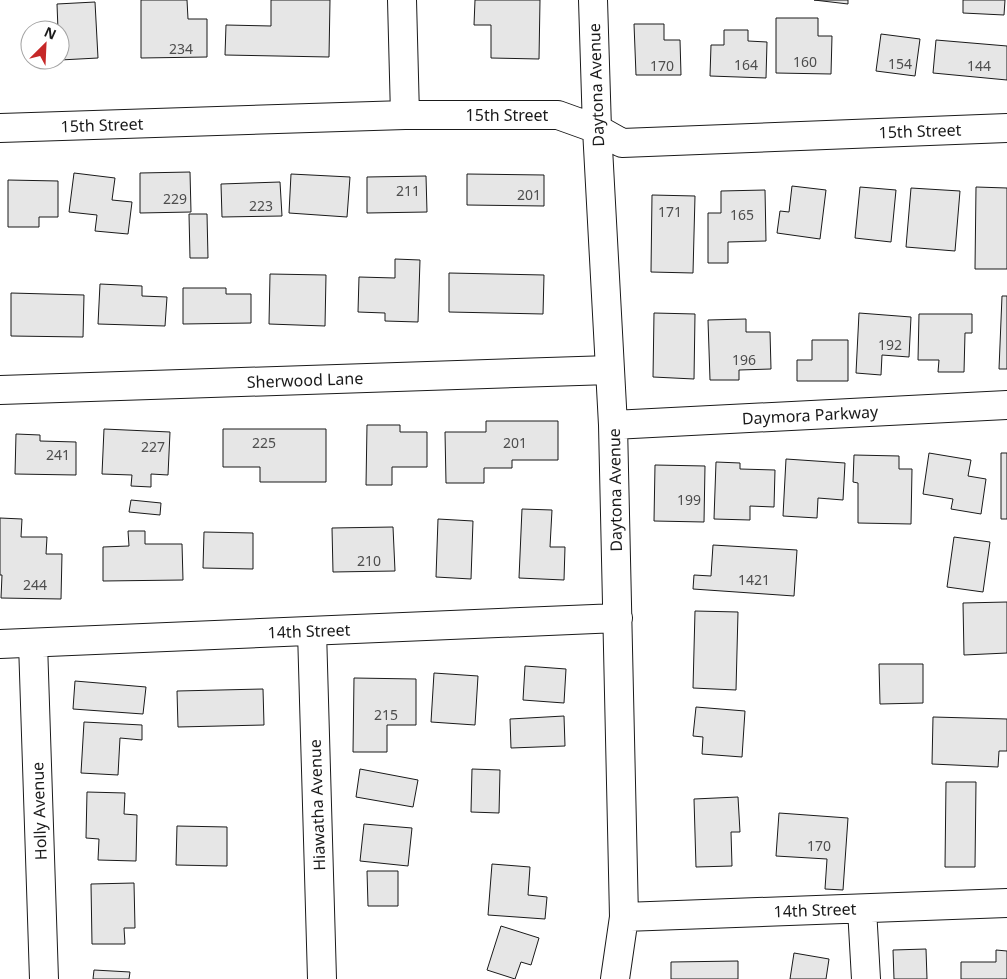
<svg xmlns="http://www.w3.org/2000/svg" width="1007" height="979" font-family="'Noto Sans',sans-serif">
  <rect width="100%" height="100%" fill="#fff"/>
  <path fill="#e6e6e6" stroke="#1a1a1a" d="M 141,0 L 187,0 L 188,19 L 207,19 L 207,57 L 141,58 Z
    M 271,0 L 330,0 L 329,57 L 225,55 L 226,25 L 271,26 Z
    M 475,0 L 540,0 L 539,59 L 491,58 L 491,25 L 474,25 Z
    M 814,0 L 848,0 L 848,4 Z
    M 963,0 L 1005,0 L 1004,15 L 963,13 Z
    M 95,2 L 98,58 L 60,60 L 60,30 L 58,30 L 57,4 Z
    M 776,18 L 818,18 L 818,36 L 832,36 L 831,74 L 776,73 Z
    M 634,24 L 664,24 L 664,40 L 680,40 L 681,75 L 636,75 Z
    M 724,30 L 748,30 L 748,41 L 767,42 L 766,78 L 710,76 L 711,45 L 724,45 Z
    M 881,34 L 920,39 L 915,76 L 876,71 Z
    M 936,40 L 1007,46 L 1007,80 L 933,73 Z
    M 190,172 L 191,212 L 140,213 L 140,173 Z
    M 74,173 L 115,178 L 112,200 L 132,202 L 128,234 L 95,231 L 97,215 L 69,212 Z
    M 291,174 L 350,177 L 347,217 L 289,213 Z
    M 467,174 L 544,175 L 544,206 L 467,205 Z
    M 426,176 L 427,212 L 367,213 L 367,177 Z
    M 8,180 L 58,181 L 58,217 L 39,217 L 39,227 L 8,227 Z
    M 280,182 L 282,216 L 222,217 L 221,184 Z
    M 792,186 L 826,190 L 820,239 L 777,233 L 780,211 L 789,212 Z
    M 860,187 L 896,190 L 891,242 L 855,238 Z
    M 976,187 L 1007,188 L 1007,269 L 975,269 Z
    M 911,188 L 960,191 L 955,251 L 906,247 Z
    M 765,190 L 766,241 L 728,242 L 728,263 L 708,263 L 708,213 L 721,213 L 721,191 Z
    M 652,195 L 695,196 L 693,273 L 651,272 Z
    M 189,214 L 207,214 L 208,258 L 190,258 Z
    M 395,259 L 420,260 L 418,322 L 385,321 L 385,313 L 358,312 L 359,277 L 395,278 Z
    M 449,273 L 544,275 L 543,314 L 449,312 Z
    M 270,274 L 326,275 L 325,326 L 269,324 Z
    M 100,284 L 142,286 L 142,296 L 167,297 L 165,326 L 98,324 Z
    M 183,288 L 226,288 L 226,294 L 251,294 L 251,323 L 183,324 Z
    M 11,293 L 84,295 L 83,337 L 11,336 Z
    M 1002,296 L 1007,296 L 1007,369 L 999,369 Z
    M 654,313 L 695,314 L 694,379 L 653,377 Z
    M 859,313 L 911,317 L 909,357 L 882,355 L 881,375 L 856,373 Z
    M 919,314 L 972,314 L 972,333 L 965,333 L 964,372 L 938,372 L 939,360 L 918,360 Z
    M 746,319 L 746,332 L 770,332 L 771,369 L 739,370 L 739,380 L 710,380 L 708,320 Z
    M 812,340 L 848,340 L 848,381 L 797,381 L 797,360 L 812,360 Z
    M 486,421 L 558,421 L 558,460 L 512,460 L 512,468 L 484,468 L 484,483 L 446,483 L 445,432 L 486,432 Z
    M 367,425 L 400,425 L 400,432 L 427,432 L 427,467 L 392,467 L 392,485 L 366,485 Z
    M 104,429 L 170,432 L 168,475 L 151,474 L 151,487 L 131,486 L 132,475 L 102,474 Z
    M 223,429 L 326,429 L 326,482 L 260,482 L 260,467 L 223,467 Z
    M 16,434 L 40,435 L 40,441 L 76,442 L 76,475 L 15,474 Z
    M 929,453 L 971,460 L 968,476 L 986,479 L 981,514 L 951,509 L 953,499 L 923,494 Z
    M 1001,453 L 1007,453 L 1007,519 L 1001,519 Z
    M 854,455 L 899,456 L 899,469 L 912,469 L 911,524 L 858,523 L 858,483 L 853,482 Z
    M 786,459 L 845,463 L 843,500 L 818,498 L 817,518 L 783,516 Z
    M 716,462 L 740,463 L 740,469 L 775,470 L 774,507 L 750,506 L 750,520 L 714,519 Z
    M 655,465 L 705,466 L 704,522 L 654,521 Z
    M 131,500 L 161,503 L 160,515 L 129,512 Z
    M 522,509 L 552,510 L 550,547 L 565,547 L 564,580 L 519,578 Z
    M 0,518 L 22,519 L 21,537 L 47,537 L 46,554 L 62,554 L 61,599 L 1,598 L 2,575 L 0,575 Z
    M 438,519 L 473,521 L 471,579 L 436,577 Z
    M 393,527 L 395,571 L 333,572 L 332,528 Z
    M 128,531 L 145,531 L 145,544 L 182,544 L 183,580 L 103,581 L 103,547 L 129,546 Z
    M 204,532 L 253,533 L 253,569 L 203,568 Z
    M 954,537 L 990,542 L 983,592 L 947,587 Z
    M 713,545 L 797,550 L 794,596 L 693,589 L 694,575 L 711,576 Z
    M 1007,602 L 1007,653 L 964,655 L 963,603 Z
    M 695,611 L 738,612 L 736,690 L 693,688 Z
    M 879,664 L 923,664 L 923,703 L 880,704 Z
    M 525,666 L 566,669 L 564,703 L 523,700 Z
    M 434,673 L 478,676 L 475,725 L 431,722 Z
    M 354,678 L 416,679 L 416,725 L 387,725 L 387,752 L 353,752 Z
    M 75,681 L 146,687 L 143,714 L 73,709 Z
    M 263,689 L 264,725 L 178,727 L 177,691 Z
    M 696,707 L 745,711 L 742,757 L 702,754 L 703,737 L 693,736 Z
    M 564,716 L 565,746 L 511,748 L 510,719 Z
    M 933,717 L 1007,719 L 1007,751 L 999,751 L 998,767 L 932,764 Z
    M 84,722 L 142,725 L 142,740 L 120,738 L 118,775 L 81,773 Z
    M 360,769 L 418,780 L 413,807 L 356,797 Z
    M 472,769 L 500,770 L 499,813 L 471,812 Z
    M 946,782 L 976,782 L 975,867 L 945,867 Z
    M 87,792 L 125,793 L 124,814 L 137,815 L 136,861 L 98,860 L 99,839 L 86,838 Z
    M 738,797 L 740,832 L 731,832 L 732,866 L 696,867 L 694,799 Z
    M 779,813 L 848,818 L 843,890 L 825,889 L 827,859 L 776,856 Z
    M 364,824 L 412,828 L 408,866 L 360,861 Z
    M 177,826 L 227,827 L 227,866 L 176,865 Z
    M 492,864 L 530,867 L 528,895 L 547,897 L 545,919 L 488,915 Z
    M 367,871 L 398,871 L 398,906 L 368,906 Z
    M 134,883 L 135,928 L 124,928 L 125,944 L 92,944 L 91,884 Z
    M 501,926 L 539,938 L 531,965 L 521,962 L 515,979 L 487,970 Z
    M 926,949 L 927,979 L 894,979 L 893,950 Z
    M 996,950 L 1007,951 L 1007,979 L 961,979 L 961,962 L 996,962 Z
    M 794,953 L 829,959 L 826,979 L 790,979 Z
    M 738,961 L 738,979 L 671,979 L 671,962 Z
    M 94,970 L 130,972 L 129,979 L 93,979 Z"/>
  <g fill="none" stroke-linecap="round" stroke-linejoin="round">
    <g stroke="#1a1a1a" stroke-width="30">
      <path id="minor" d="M 402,0 L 405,115
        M 593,0 L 597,129 L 613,425 L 624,917 L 615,979
        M 0,128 L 405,115 L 558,115 L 597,129 L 622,143 L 1007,128
        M 0,390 L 610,370
        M 613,425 L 1007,405
        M 312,631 L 322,979
        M 33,643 L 44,979
        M 0,644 L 618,618
        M 862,909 L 866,979
        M 624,917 L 1007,903"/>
    </g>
    <use href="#minor" stroke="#fff" stroke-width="28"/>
  </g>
  <g text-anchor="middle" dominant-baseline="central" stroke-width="4" stroke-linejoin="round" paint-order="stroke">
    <g font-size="14" fill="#4d4d4d">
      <text x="181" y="48">234</text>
      <text x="805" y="61">160</text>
      <text x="900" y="63">154</text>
      <text x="746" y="64">164</text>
      <text x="662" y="65">170</text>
      <text x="979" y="65">144</text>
      <text x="408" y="190">211</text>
      <text x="529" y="194">201</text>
      <text x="175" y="198">229</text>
      <text x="261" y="205">223</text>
      <text x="670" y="211">171</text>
      <text x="742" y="214">165</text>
      <text x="890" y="344">192</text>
      <text x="744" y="359">196</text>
      <text x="264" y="442">225</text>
      <text x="515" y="442">201</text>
      <text x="153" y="446">227</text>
      <text x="58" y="454">241</text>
      <text x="689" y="499">199</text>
      <text x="369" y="560">210</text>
      <text x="754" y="579">1421</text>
      <text x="35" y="584">244</text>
      <text x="386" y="714">215</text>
      <text x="819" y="845">170</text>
    </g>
    <g font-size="16" fill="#1a1a1a" stroke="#fff">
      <text transform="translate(596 85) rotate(-92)">Daytona Avenue</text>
      <text x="507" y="115">15th Street</text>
      <text transform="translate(102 125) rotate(-2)">15th Street</text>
      <text transform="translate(920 131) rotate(-2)">15th Street</text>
      <text transform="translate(305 380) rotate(-2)">Sherwood Lane</text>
      <text transform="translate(810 415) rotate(-3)">Daymora Parkway</text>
      <text transform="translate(615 490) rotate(-91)">Daytona Avenue</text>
      <text transform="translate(309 631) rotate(-2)">14th Street</text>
      <text transform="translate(317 805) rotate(-92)">Hiawatha Avenue</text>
      <text transform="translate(39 811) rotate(-92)">Holly Avenue</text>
      <text transform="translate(815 910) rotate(-2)">14th Street</text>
    </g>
  </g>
  <g transform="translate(45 45) rotate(24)"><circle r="24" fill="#ffffff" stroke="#a3a3a3"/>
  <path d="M0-4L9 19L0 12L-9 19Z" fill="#c62828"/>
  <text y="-8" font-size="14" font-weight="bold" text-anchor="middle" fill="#1a1a1a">N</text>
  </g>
</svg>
